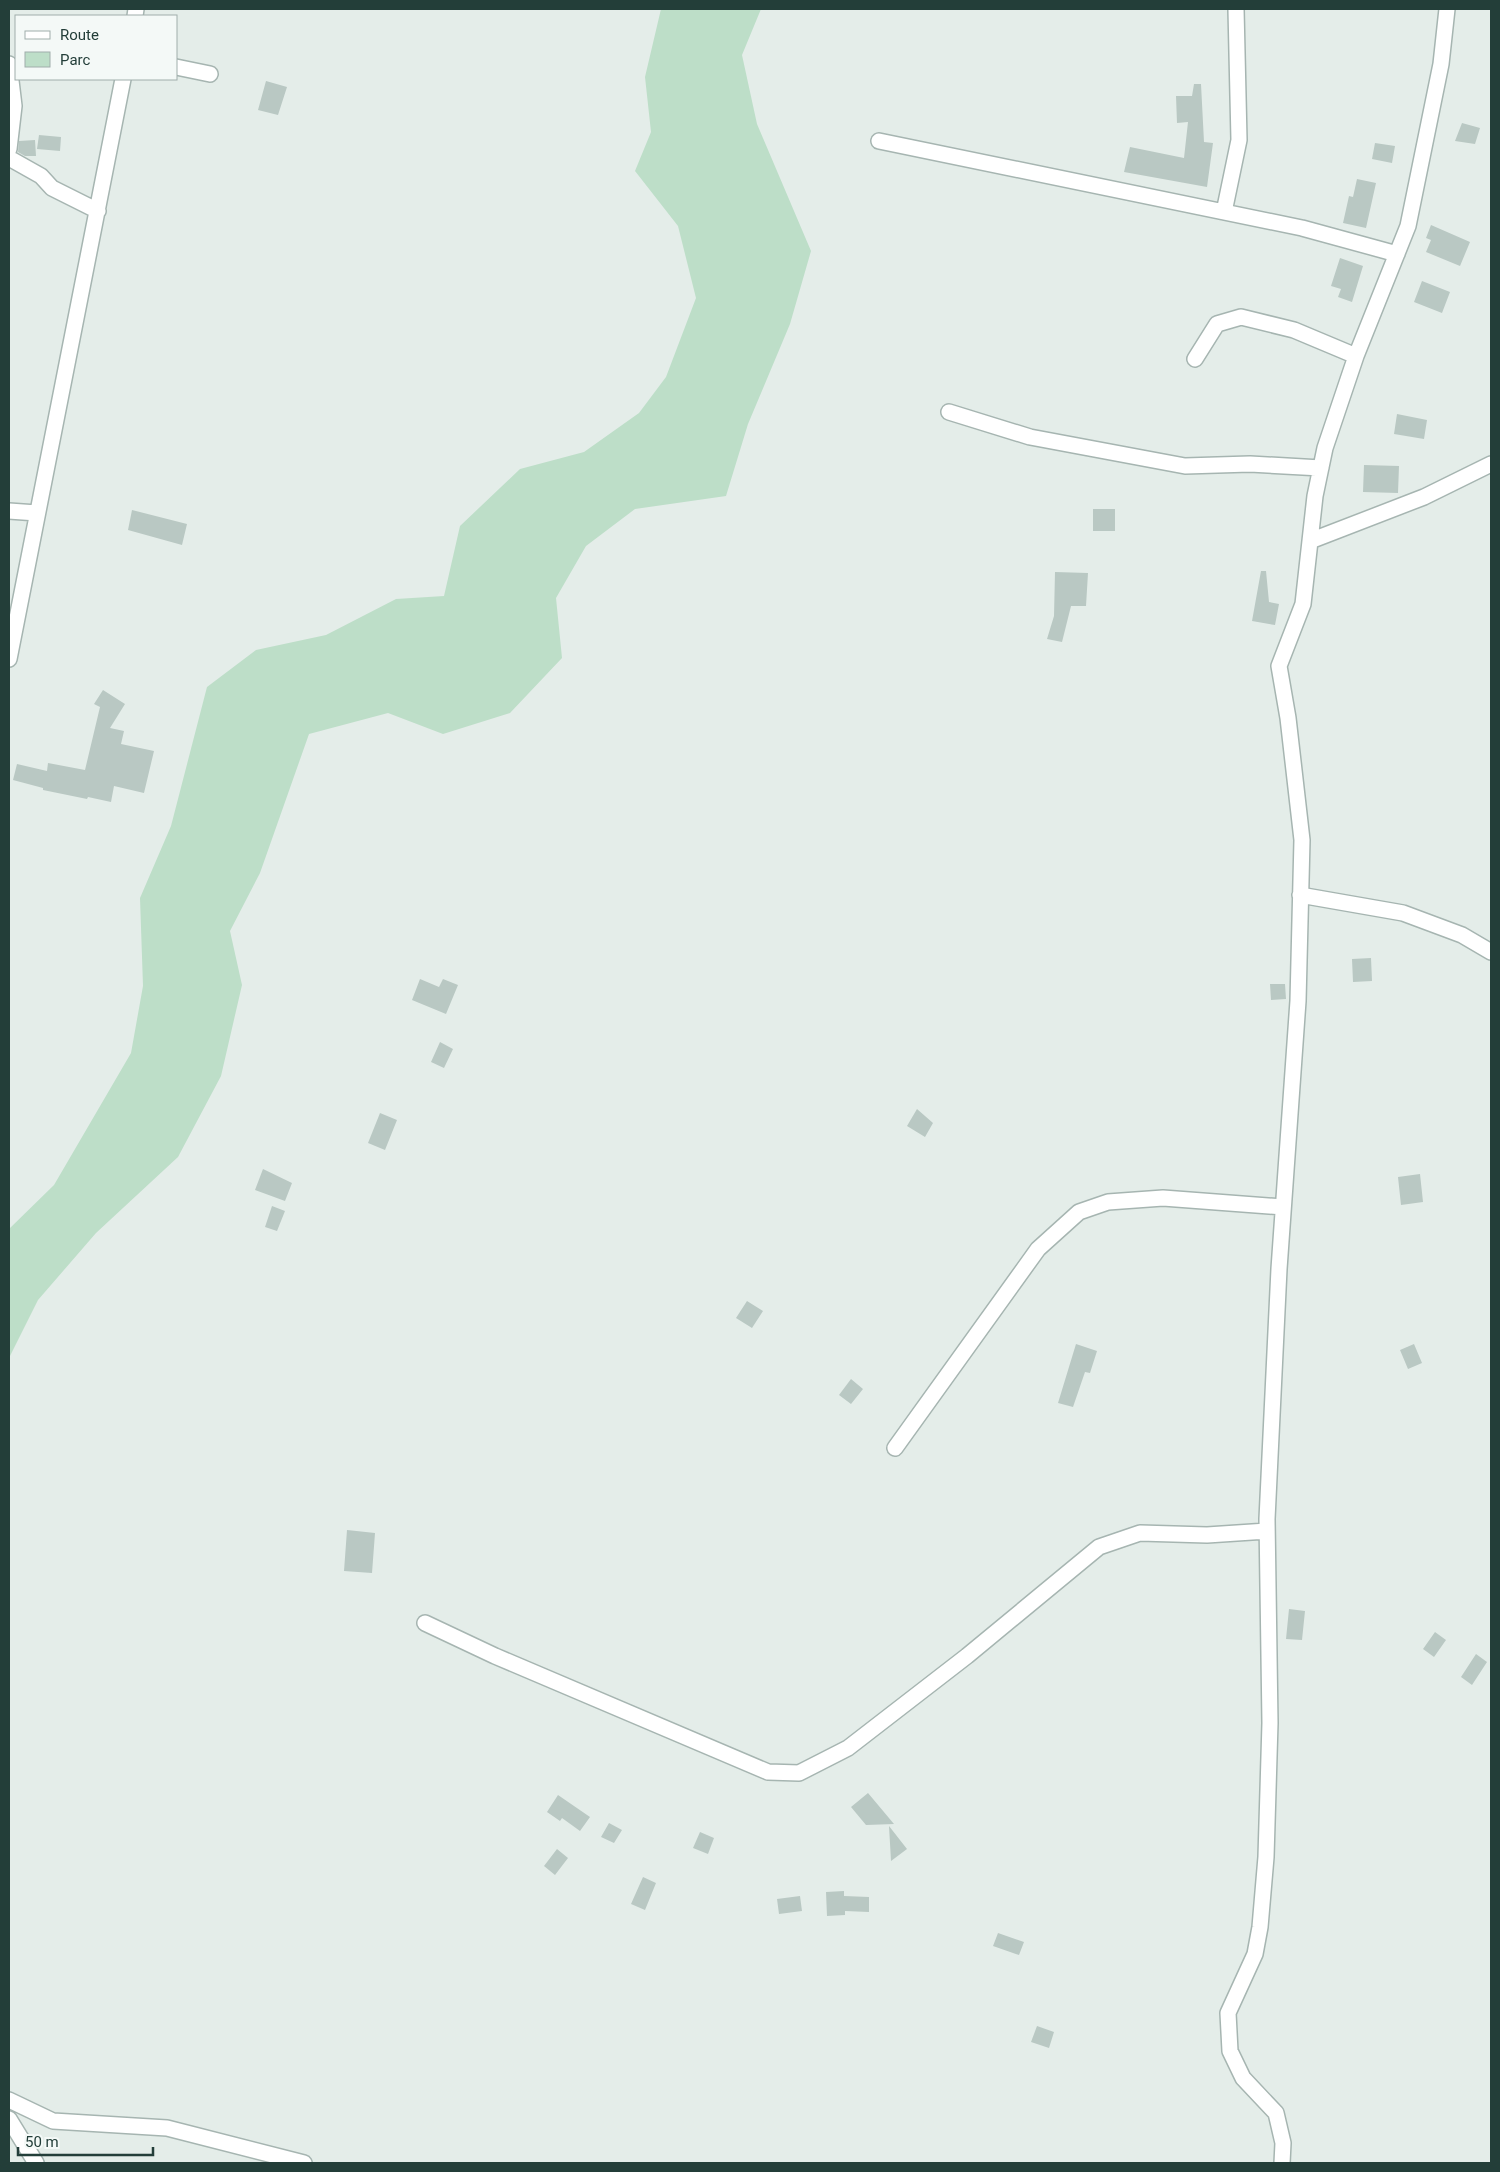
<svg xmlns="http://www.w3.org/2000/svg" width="1500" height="2172" font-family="Roboto,sans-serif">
  <rect width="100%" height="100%" fill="#e4ede9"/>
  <path fill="#bddec8" d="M 661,9 L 761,9 L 742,55 L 757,124 L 811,251 L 790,324 L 748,424 L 726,496 L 635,509 L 586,546 L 556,598 L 562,658 L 510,713 L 443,734 L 388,713 L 309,734 L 260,873 L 230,931 L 242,985 L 221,1076 L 178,1157 L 96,1233 L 38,1300 L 9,1358 L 9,1229 L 54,1185 L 131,1053 L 143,986 L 140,898 L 171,826 L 207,687 L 256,650 L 326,635 L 396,599 L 444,596 L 460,526 L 520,469 L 584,452 L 639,413 L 666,377 L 696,298 L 678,226 L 635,171 L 651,132 L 645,77 Z"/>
  <path fill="#b9c8c3" d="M 266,81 L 287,87 L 278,115 L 258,110 Z
    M 1194,84 L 1201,84 L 1204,142 L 1213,143 L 1207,187 L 1124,172 L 1130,147 L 1184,158 L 1188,122 L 1177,123 L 1176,96 L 1192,96 Z
    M 1462,123 L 1480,128 L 1475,144 L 1455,141 Z
    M 39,135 L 61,137 L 60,151 L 37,149 Z
    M 35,140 L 36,156 L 25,156 L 18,152 L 19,141 Z
    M 1375,143 L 1395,146 L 1392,163 L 1372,159 Z
    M 1357,179 L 1376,183 L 1366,228 L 1343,223 L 1349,196 L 1353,197 Z
    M 1431,225 L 1470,242 L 1460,266 L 1426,252 L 1431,240 L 1426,238 Z
    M 1340,258 L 1363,266 L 1352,302 L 1338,297 L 1341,289 L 1331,286 Z
    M 1422,281 L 1450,292 L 1442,313 L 1414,302 Z
    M 1397,414 L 1427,420 L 1424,439 L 1394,434 Z
    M 1364,465 L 1399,466 L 1398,493 L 1363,492 Z
    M 1093,509 L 1115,509 L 1115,531 L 1093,531 Z
    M 132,510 L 187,524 L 182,545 L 128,530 Z
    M 1261,571 L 1266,571 L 1269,602 L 1279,604 L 1275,625 L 1252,621 Z
    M 1055,572 L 1088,573 L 1086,606 L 1071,606 L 1062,642 L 1047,639 L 1054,616 Z
    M 103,690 L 125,704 L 110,728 L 124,731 L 121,744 L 154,751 L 144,793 L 114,786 L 111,802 L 88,797 L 87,799 L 43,790 L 43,788 L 13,780 L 17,764 L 47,771 L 48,763 L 85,770 L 100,707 L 94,704 Z
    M 1371,958 L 1372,981 L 1353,982 L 1352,959 Z
    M 420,979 L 439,987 L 443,979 L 458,985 L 446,1014 L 412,1000 Z
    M 1270,984 L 1285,984 L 1286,999 L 1271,1000 Z
    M 440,1042 L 453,1049 L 444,1068 L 431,1062 Z
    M 917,1109 L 933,1123 L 925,1137 L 907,1126 Z
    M 380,1113 L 397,1120 L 385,1150 L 368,1143 Z
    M 263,1169 L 292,1183 L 285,1201 L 255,1190 Z
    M 1420,1174 L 1423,1202 L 1401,1205 L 1398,1177 Z
    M 272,1206 L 285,1211 L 277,1231 L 265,1227 Z
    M 747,1301 L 763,1311 L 752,1328 L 736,1318 Z
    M 1076,1344 L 1097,1351 L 1090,1373 L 1085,1372 L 1073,1407 L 1058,1403 Z
    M 1414,1344 L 1422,1363 L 1408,1369 L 1400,1350 Z
    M 851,1379 L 863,1389 L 851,1404 L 839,1395 Z
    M 347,1530 L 375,1533 L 372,1573 L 344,1571 Z
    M 1289,1609 L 1305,1611 L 1302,1640 L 1286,1639 Z
    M 1435,1632 L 1446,1640 L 1434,1657 L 1423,1649 Z
    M 1476,1654 L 1487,1662 L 1472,1685 L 1461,1677 Z
    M 868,1793 L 894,1824 L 866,1825 L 851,1807 Z
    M 558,1795 L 590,1817 L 580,1831 L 562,1818 L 560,1821 L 547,1812 Z
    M 609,1823 L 622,1830 L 614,1843 L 601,1837 Z
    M 889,1826 L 907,1849 L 891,1861 Z
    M 700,1832 L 714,1838 L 708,1854 L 693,1848 Z
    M 557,1849 L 568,1858 L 555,1875 L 544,1866 Z
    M 643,1877 L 656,1883 L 645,1910 L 631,1904 Z
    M 844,1891 L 844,1896 L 869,1897 L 869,1912 L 845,1911 L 845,1915 L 827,1916 L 826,1892 Z
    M 800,1896 L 802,1911 L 779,1914 L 777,1899 Z
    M 998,1933 L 1024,1942 L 1019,1955 L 993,1946 Z
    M 1037,2026 L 1054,2032 L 1049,2048 L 1031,2042 Z"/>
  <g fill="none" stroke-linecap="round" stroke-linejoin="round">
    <g stroke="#a6b5b1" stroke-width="18">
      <path id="minor" d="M 135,16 L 136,9
        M 9,64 L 14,106 L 9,149
        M 176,67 L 210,74
        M 879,141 L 1302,228 L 1397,254
        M 9,158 L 41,176 L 52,188 L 98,211
        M 1224,212 L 1239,140 L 1236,9
        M 1195,359 L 1217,324 L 1241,317 L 1294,330 L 1356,356
        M 949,412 L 1030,437 L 1185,466 L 1250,464 L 1321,468
        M 9,511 L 37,513
        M 1310,541 L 1424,497 L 1491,464
        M 9,659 L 123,79
        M 1300,895 L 1403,913 L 1462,935 L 1491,952
        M 895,1448 L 1038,1249 L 1079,1212 L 1108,1202 L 1163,1198 L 1283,1207
        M 425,1623 L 495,1656 L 768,1772 L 799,1773 L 848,1748 L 967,1656 L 1099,1547 L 1140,1533 L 1207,1535 L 1267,1531
        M 9,2100 L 53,2121 L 167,2128 L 304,2163
        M 9,2119 L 36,2163
        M 1282,2163 L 1283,2143 L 1276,2113 L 1243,2078 L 1230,2051 L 1228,2013 L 1255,1954 L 1260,1927 L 1266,1857 L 1270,1723 L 1267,1519 L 1279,1269 L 1298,1001 L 1302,840 L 1288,718 L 1279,666 L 1303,604 L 1315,496 L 1325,448 L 1356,356 L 1408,226 L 1441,64 L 1447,9"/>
    </g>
    <use href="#minor" stroke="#fff" stroke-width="15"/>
  </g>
  <rect width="1500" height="2172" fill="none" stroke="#233e39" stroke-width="20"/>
  <rect x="15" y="15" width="162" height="65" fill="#f4f9f7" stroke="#a0aeab"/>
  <rect x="25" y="31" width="25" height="8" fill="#ffffff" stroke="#a0aeab"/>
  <text x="60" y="40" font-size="15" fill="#233e39">Route</text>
  <rect x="25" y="52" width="25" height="15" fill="#bddec8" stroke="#a0aeab"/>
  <text x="60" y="65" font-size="15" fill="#233e39">Parc</text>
  <path d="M18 2147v8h135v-8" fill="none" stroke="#233e39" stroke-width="2.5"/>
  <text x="25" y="2147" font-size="15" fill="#233e39" stroke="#f4f9f7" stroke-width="4" paint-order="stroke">50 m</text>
</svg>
